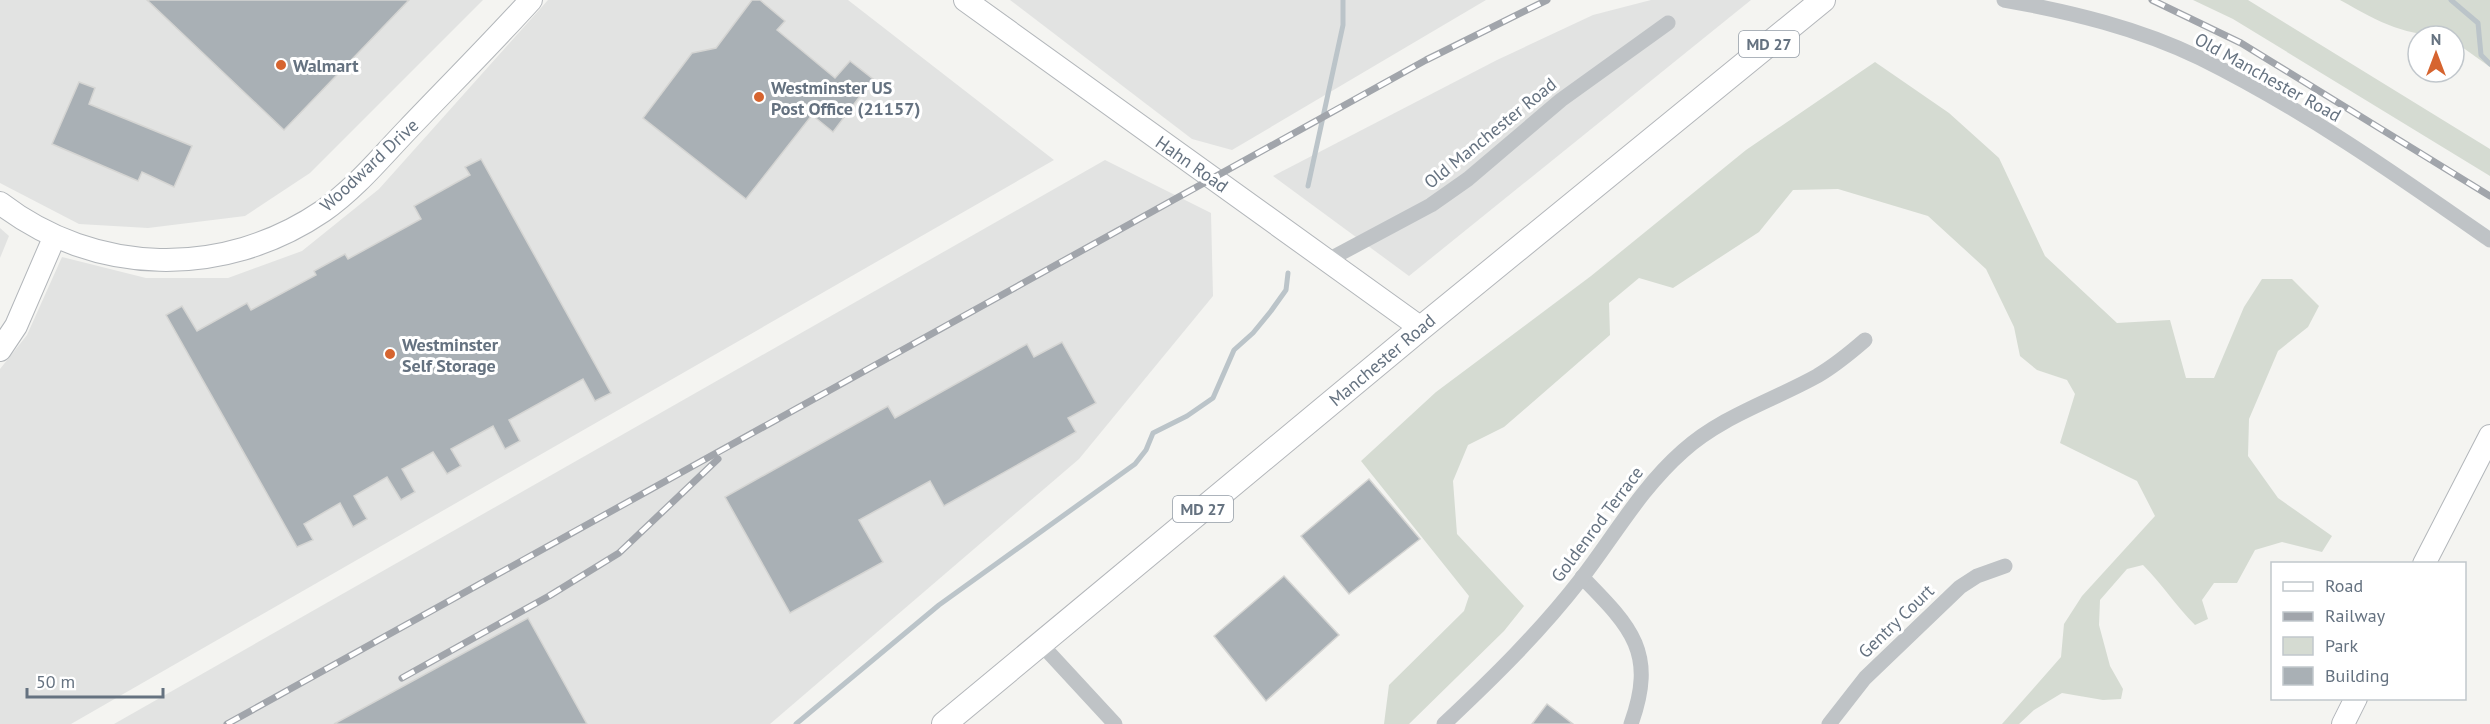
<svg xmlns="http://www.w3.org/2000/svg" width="2490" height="724" viewBox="0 0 2490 724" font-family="'PT Sans',sans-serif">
	<rect width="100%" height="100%" fill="#f4f4f1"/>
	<g fill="#e2e3e2">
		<path d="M0,0H483L310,173L245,216L148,228L79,224L0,183Z"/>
		<path d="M548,0H848L1054,160L71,724H0V369L27,335L62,257L146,278H228L302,251L379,189Z"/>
		<path d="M1010,0H1486L1232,150L1192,139Z"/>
		<path d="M1651,0H1751L1409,276L1273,176L1497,60L1593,15Z"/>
		<path d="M1105,160L1211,213L1213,296L1079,459L770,724H114Z"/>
		<path d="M0,228L9,236L0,258Z"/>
	</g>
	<g fill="#d5dbd2">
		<path d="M2193,0H2248L2490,149V176L2233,19Z"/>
		<path d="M2340,0H2490V67L2462,47L2454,44V36C2403,36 2383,24 2340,0Z"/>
		<path d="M1875,62L1949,113L1999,158L2045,256L2117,323L2170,320L2186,378H2214L2244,307L2262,279H2292L2319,306L2308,327L2278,351L2249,419L2248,456L2278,498L2332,536L2322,552L2282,542L2255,550L2237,583H2214L2202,600L2208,619L2195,625C2176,606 2162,584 2143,565L2127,569L2100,600L2099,625L2110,666L2123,689L2121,699L2103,700L2062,693L2034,710L2019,724H2002L2061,657L2064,624L2082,596L2155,516L2137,481L2060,443L2075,394L2067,380L2037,370L2020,356L2014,327L1986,269L1928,216L1838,189L1793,190L1759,232L1673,288L1639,278L1609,303L1610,335L1504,427L1468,445L1453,481L1457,534L1524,606L1504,631L1409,724H1384L1389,685L1464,611L1469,596L1361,461L1436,392L1591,276L1746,150Z"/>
	</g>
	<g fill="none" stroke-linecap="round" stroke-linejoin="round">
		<g stroke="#bbc4c9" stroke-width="5">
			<path d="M2451,0L2478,23L2481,55L2490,64"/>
			<path d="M1308,186L1343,25V0"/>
			<path d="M796,724L939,605L1135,464L1146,450L1153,433L1187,416L1213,398L1234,350L1253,333L1271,311L1286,290L1288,273"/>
		</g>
	</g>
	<g fill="#a9b0b5" stroke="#d5d5d3" stroke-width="1.5">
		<path d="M147,0H409L284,130Z"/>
		<path d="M752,0H760L785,21L777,30L835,78L850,61L873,79L833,132L812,115L746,199L643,118L692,53L716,48Z"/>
		<path d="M79,82L95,88L89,104L192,146L174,187L142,172L138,181L52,144Z"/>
		<path d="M481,159L611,393L595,401L583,379L509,420L520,441L505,449L493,426L451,449L461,466L447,474L433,452L402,469L415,492L401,500L387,477L354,496L367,519L353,527L340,503L304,524L313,540L297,547L166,315L182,306L197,331L247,303L251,310L316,275L314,271L345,254L348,259L421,219L414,206L470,175L465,167Z"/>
		<path d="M1062,342L1096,403L1068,418L1076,432L944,506L930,481L859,520L883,562L790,613L725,497L888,406L895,418L1027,344L1034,357Z"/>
		<path d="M1369,479L1420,539L1349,594L1301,536Z"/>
		<path d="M1284,576L1339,635L1266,701L1214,636Z"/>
		<path d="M528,618L587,724H334Z"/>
		<path d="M1547,704L1573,724H1532Z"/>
	</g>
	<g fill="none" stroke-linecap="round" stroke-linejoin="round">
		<g stroke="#b2b6ba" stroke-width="24">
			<g id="secondary">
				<path d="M965,0L1421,328"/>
				<path d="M0,203C95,276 223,279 323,211C355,189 382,156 408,129C449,86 491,44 531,0"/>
				<path d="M0,350L16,326L54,238"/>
				<path d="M2424,564L2490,436"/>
				<path d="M2343,724L2356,698"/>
			</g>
		</g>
		<g stroke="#b3b6ba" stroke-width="26">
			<path id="primary" d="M944,724L1421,328L1823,0"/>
		</g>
		<g stroke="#bfc3c6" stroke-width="15">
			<path d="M2004,0C2071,12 2138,28 2200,58C2303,109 2397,175 2490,240"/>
			<path d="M1328,260L1431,205L1468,179L1561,100L1668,23"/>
			<path d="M1582,577C1631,627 1657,652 1631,724"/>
			<path d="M1041,644L1115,724"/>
			<path d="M1444,724C1493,678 1540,632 1581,579C1615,535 1641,488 1683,451C1722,416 1772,401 1817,376C1834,366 1850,353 1865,340"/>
			<path d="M1829,724L1865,678L1960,587L1977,576L2005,566"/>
		</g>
		<use href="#secondary" stroke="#fff" stroke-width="22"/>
		<use href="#primary" stroke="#fff" stroke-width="24"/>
		<g stroke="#a1a5ab" stroke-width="7">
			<g id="rail">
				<path d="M2152,0L2241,43L2490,196"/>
				<path d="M402,678L549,596L619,553L718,459"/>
				<path d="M227,724L1426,60L1547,0"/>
			</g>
		</g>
		<use href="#rail" stroke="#fff" stroke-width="4.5" stroke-dasharray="14" stroke-linecap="butt"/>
	</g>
	<g fill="#d6642f" stroke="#fff" stroke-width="2">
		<circle cx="281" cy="65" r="6"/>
		<circle cx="759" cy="97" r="6"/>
		<circle cx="390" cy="354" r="6"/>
	</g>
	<g text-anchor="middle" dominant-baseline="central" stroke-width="6" stroke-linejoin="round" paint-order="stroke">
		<g fill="#fff" stroke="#939ca6" stroke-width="1.5">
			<rect x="1739" y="31" width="60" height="26" rx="4.5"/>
			<rect x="1173" y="496" width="60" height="26" rx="4.5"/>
		</g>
		<g font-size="16" font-weight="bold" fill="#657280">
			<text x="1769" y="44">MD 27</text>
			<text x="1203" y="509">MD 27</text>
		</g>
		<g font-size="18" font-weight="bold" fill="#657280" stroke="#fff" text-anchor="start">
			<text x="293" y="65">Walmart</text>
			<text x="771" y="87">Westminster US<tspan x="771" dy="21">Post Office (21157)</tspan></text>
			<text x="402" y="344">Westminster<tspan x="402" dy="21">Self Storage</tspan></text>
		</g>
		<g font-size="18" fill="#657280" stroke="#fff">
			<text transform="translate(2268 77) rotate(29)">Old Manchester Road</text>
			<text transform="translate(1490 133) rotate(-39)">Old Manchester Road</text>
			<text transform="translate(1192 164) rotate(35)">Hahn Road</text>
			<text transform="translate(369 165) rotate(-43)">Woodward Drive</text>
			<text transform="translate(1382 360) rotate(-40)">Manchester Road</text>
			<text transform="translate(1597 524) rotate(-53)">Goldenrod Terrace</text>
			<text transform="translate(1896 621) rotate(-44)">Gentry Court</text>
		</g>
	</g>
	<rect x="2271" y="562" width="195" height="138" fill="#ffffff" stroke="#c1c7cc" stroke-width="1.5"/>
	<rect x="2283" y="582" width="30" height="9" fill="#ffffff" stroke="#c1c7cc" stroke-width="1.5"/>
	<text x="2325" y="592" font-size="18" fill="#657280">Road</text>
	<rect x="2283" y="612" width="30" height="9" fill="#a1a5ab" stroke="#c1c7cc" stroke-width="1.5"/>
	<text x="2325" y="622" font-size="18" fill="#657280">Railway</text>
	<rect x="2283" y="637" width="30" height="18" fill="#d5dbd2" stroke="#c1c7cc" stroke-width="1.5"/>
	<text x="2325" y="652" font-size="18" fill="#657280">Park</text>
	<rect x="2283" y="667" width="30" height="18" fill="#a9b0b5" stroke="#c1c7cc" stroke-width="1.5"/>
	<text x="2325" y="682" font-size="18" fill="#657280">Building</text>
	<g transform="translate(2436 54)"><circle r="28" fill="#ffffff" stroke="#c1c7cc" stroke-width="1.5"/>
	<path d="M0-4.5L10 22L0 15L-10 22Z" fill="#d6642f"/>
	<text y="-9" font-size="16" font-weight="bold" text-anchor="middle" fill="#657280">N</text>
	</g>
	<path d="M27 688v9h136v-9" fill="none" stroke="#657280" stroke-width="3"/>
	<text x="36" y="688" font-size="18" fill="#657280" stroke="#ffffff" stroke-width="4.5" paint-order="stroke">50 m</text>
</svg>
